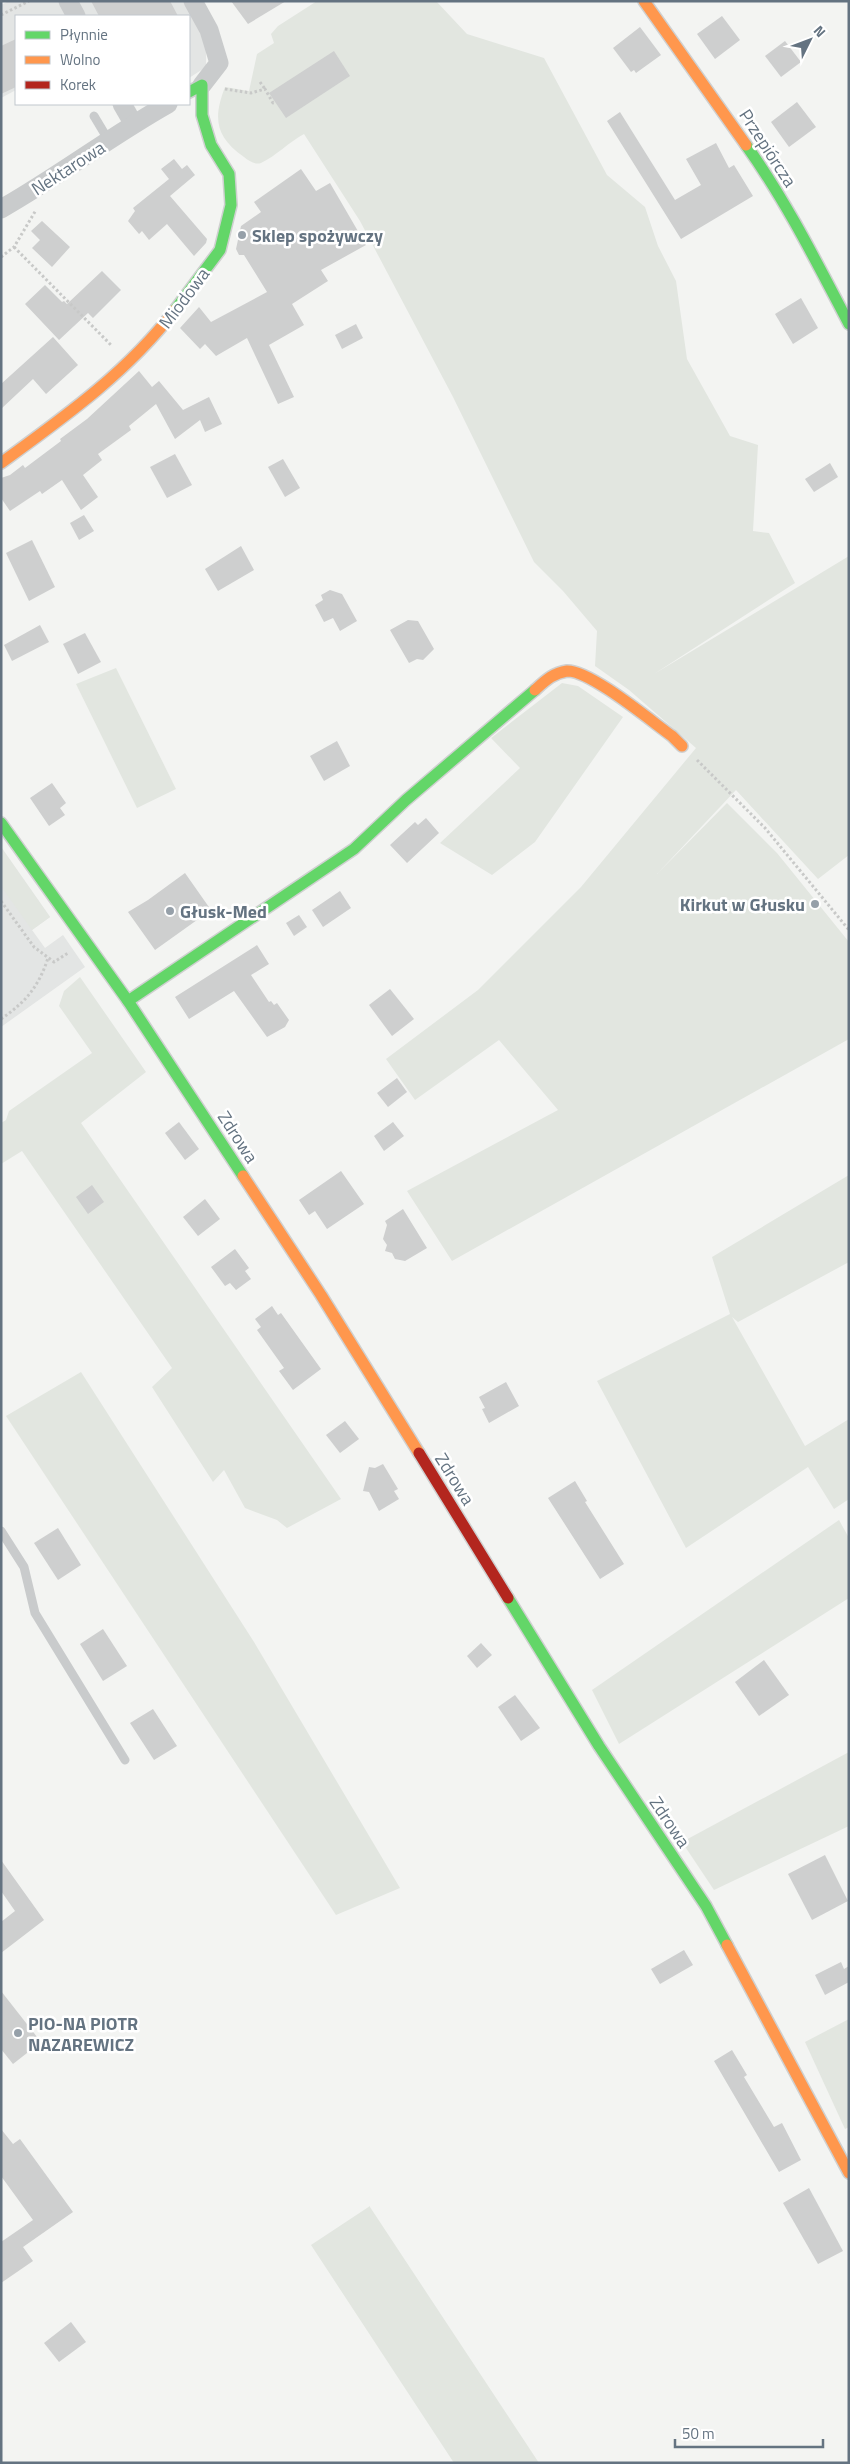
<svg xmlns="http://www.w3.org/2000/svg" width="850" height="2464" viewBox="0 0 850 2464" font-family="'Titillium Web',sans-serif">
	<rect width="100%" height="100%" fill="#f3f4f2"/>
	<g fill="#e3e5e4">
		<path d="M9,1H60L67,16H16V90L1,98V5Z"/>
		<path d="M75,1H185L206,42V67L189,78V16H82Z"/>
		<path d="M1,847L50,917L32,930L45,948L63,935L85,967L1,1027Z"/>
	</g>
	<g fill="#e2e6e0">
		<path d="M317,1H436L467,34L544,58L607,175L645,207L658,246L676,281L687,359L730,436L758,445L753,531L769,533L795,583L654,674L849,556V855L818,879L736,790L657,874L727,803L777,853L849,942V1039L452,1261L407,1191L558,1110L499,1040L415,1100L386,1059L478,990L581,887L696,748L629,690L595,666L597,631L563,591L534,562L453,397L360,221L304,134C289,142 276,156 261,163C255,165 249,161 244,157C215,137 213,118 225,87L249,91L257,54L274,43L271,34L278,26Z"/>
		<path d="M116,668L176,789L137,808L76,684Z"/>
		<path d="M562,683L578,686L623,717L535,842L492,875L440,843L520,768L491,738Z"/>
		<path d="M1,847L50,917L32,930L1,886Z"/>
		<path d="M80,977L146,1072L81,1123L341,1499L287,1528L277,1520L245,1508L224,1470L213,1482L152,1387L172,1368L22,1151L1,1164V1123L6,1120L9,1111L92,1053L59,1006L64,991Z"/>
		<path d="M849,1175V1262L738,1322L732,1317L805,1446L849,1419V1499L834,1509L808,1467L686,1548L597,1381L730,1314L712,1257Z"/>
		<path d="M81,1372L254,1642L400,1888L336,1915L6,1416Z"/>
		<path d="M839,1520L849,1538V1598L619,1744L592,1690Z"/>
		<path d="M849,1752V1826L714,1890L682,1842Z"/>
		<path d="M849,2019V2127L845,2129L805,2042Z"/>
		<path d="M370,2206V2207L539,2463H454L311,2245Z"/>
	</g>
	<g fill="#cecfcf">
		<path d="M91,1H170L178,16H99Z"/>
		<path d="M231,1H286L248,24Z"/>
		<path d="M722,16L740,40L715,59L697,34Z"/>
		<path d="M640,27L661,55L636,73L634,70L631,72L613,48Z"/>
		<path d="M16,39V87L1,94V46Z"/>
		<path d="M785,41L801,62L781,77L765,56Z"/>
		<path d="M334,51L350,76L286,118L269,93Z"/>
		<path d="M797,102L816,127L789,147L771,122Z"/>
		<path d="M620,112L675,200L701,185L686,159L716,143L729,168L734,165L753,196L681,239L607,121Z"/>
		<path d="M174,159L182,169L187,165L195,175L170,196L207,239L206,243L194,256L167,224L149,240L142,231L139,234L128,221L135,211L133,208L169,179L161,169Z"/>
		<path d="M301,169L316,191L330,183L366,245L321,270L328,281L292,304L304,325L269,345L294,397L278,404L247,338L216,356L205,344L200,349L180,328L199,307L211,322L267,292L244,255H239L236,249L241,226L261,212L254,202Z"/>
		<path d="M42,221L70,247L52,267L32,248L40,240L31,231Z"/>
		<path d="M102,271L121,290L93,318L88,313L59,340L25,304L45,285L62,302L64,301L67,304Z"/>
		<path d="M801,298L818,328L793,344L775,314Z"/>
		<path d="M356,324L363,338L342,349L335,335Z"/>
		<path d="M53,337L78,365L46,394L33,379L1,409V384Z"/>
		<path d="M139,371L152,387L159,381L183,410L209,397L222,424L205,432L200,420L175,439L156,404L129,426L131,430L98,454L102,460L83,475L98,497L81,510L62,480L42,494L40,491L10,511L1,498V478L10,475L23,465L25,468L61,441L60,439L87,419Z"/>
		<path d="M175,454L192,485L167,498L150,467Z"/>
		<path d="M283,459L300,488L285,497L268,467Z"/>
		<path d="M830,463L838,477L814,492L805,479Z"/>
		<path d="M84,515L94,531L79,540L70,523Z"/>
		<path d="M32,540L55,587L29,601L6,553Z"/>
		<path d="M241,546L254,570L218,591L205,569Z"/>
		<path d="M330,590L342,594L357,621L340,631L333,618L324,622L315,605L323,600L321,595Z"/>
		<path d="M408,620L418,621L434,649L423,660L417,659L409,663L390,630Z"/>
		<path d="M40,625L49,642L12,661L4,645Z"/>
		<path d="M85,633L101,662L78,674L63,644Z"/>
		<path d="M337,741L350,766L324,781L310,756Z"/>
		<path d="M52,783L66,803L60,808L65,815L49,826L30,798Z"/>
		<path d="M426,818L439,833L407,863L390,845L415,822L418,825Z"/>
		<path d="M185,873L211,910L155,950L128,912L148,900Z"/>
		<path d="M340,891L351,908L323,927L312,910Z"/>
		<path d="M299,915L307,927L294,936L286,923Z"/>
		<path d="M257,945L269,964L251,975L269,1002L271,1001L274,1005L277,1003L289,1020L285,1027L267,1037L234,991L189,1019L175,997Z"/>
		<path d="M390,989L414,1019L392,1036L369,1005Z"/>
		<path d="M397,1078L407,1092L388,1107L377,1093Z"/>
		<path d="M179,1122L199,1149L185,1160L165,1133Z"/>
		<path d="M393,1122L404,1136L384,1151L374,1136Z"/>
		<path d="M341,1171L364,1204L327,1229L315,1211L309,1215L299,1200Z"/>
		<path d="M92,1185L104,1202L88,1214L76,1197Z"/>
		<path d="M205,1199L220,1219L198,1236L183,1217Z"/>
		<path d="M403,1209L427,1248L405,1261L395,1259L392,1253L385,1251L387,1245L383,1239L387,1225L385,1221Z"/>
		<path d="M235,1249L249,1268L245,1271L251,1279L236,1290L230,1283L225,1286L211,1267Z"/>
		<path d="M272,1306L278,1315L281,1313L321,1369L293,1390L279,1371L284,1368L257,1330L261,1327L255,1319Z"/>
		<path d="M506,1382L519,1406L489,1423L482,1409L485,1408L479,1397Z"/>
		<path d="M345,1421L359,1439L340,1453L326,1435Z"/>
		<path d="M383,1464L398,1489L394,1491L399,1499L379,1511L369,1492L363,1491L369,1467L375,1468Z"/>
		<path d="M575,1481L587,1501L585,1502L624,1564L600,1579L548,1498Z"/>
		<path d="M58,1528L81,1565L58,1580L34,1543Z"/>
		<path d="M103,1629L127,1666L103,1681L80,1644Z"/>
		<path d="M481,1643L492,1655L477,1668L467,1656Z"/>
		<path d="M764,1660L789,1695L759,1716L735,1682Z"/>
		<path d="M515,1695L540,1728L521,1741L498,1707Z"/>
		<path d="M153,1709L177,1746L154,1760L130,1723Z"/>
		<path d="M825,1855L848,1901L812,1920L788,1874Z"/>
		<path d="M1,1860L44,1920L1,1953V1922L15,1911L1,1891Z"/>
		<path d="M684,1950L693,1965L660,1984L651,1969Z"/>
		<path d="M841,1962L844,1969L849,1966V1982L825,1995L815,1975Z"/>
		<path d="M1,1991L41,2042L13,2064L1,2049Z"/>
		<path d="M732,2050L747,2075L744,2077L774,2127L782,2123L801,2160L779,2172L714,2061Z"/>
		<path d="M1,2129L13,2144L20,2139L73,2212L23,2247L33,2261L1,2283V2242L33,2220L1,2176Z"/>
		<path d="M809,2188L843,2251L818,2264L783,2203Z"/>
		<path d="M71,2322L86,2342L59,2362L44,2343Z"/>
	</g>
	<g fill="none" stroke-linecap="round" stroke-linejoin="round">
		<g stroke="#cfd0d0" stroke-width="14">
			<g id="fast">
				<path d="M746,145C786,201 817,263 849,324"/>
				<path d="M175,310L220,250L231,205L229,174L211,145L202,115V85L189,92"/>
				<path d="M1,823L128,1001L243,1176"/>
				<path d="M128,1001L354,849L406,800L535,690"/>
				<path d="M508,1598L599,1746L706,1906L727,1945"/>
			</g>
		</g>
		<g stroke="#cfd0d0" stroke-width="14">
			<g id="slow">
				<path d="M644,1L746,145"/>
				<path d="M1,463C63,418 128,372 175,310"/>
				<path d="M535,690C545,681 553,673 567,671C590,670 651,721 672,736L682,746"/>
				<path d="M243,1176L321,1295L419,1453"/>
				<path d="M727,1945L849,2173"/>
			</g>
		</g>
		<g stroke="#cfd0d0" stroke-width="14">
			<path id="jam" d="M419,1453L508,1598"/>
		</g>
		<g stroke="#c8c9c8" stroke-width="3" stroke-dasharray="2.5 2.5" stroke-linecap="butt">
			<path d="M1,15L29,1"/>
			<path d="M260,82L265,89"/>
			<path d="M225,89L251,93L265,89L273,103L275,102"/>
			<path d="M14,247L112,346"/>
			<path d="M1,257L14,247L36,210"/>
			<path d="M697,760L765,828L849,930"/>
			<path d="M1,901L34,947L54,962L68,953"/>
			<path d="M1,1019C26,1002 39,986 48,958"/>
		</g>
		<g stroke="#c9cbcc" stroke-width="9">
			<path d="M94,116L109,141"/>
			<path d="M1,1531L24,1567L35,1613L125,1760"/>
		</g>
		<g stroke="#c9cbcc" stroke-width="19">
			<path d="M68,1L76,16"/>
			<path d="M193,1L209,30L219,63L202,85"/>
			<path d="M122,104L133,123"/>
			<path d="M1,209C59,176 111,136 168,104"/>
		</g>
		<use href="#fast" stroke="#63d668" stroke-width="11"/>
		<use href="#slow" stroke="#ff974d" stroke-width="11"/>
		<use href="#jam" stroke="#b3261e" stroke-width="11"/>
	</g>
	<g fill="#96a0a9" stroke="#fff" stroke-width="2">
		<circle cx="242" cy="235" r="5"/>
		<circle cx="815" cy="904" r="5"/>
		<circle cx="170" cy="911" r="5"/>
		<circle cx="18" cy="2033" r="5"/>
	</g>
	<g text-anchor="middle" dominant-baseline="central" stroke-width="5" stroke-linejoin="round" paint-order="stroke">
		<g font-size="18" fill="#647381" stroke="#fff">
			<text transform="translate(768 148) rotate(57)">Przepiórcza</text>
			<text transform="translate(68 168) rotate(-33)">Nektarowa</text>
			<text transform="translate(184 298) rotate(-53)">Miodowa</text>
			<text transform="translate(238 1137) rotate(57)">Zdrowa</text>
			<text transform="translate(455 1479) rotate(58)">Zdrowa</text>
			<text transform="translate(670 1822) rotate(56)">Zdrowa</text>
		</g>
		<g font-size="18" font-weight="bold" fill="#647381" stroke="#fff" text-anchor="start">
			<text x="252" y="235">Sklep spożywczy</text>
			<text x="805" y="904" text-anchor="end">Kirkut w Głusku</text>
			<text x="180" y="911">Głusk-Med</text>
			<text x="28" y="2023">PIO-NA PIOTR<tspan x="28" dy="21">NAZAREWICZ</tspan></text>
		</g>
	</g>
	<rect width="850" height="2464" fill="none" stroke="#647381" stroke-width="5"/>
	<rect x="15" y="15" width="175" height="90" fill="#ffffff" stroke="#c1c7cd"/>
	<rect x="25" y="31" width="25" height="8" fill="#63d668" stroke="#c1c7cd"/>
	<text x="60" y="40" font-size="15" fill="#647381">Płynnie</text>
	<rect x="25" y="56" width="25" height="8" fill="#ff974d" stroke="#c1c7cd"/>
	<text x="60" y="65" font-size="15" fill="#647381">Wolno</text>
	<rect x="25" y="81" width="25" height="8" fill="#b3261e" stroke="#c1c7cd"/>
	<text x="60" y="90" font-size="15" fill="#647381">Korek</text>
	<g transform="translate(810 40) rotate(48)" stroke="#ffffff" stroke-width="4" paint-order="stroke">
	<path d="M0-4L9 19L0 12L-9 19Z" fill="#647381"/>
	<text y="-8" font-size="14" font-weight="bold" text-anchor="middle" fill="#647381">N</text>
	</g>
	<path d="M675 2439v8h148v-8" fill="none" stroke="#647381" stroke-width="2.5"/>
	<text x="682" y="2439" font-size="15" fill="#647381" stroke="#ffffff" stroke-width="4" paint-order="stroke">50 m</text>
</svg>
